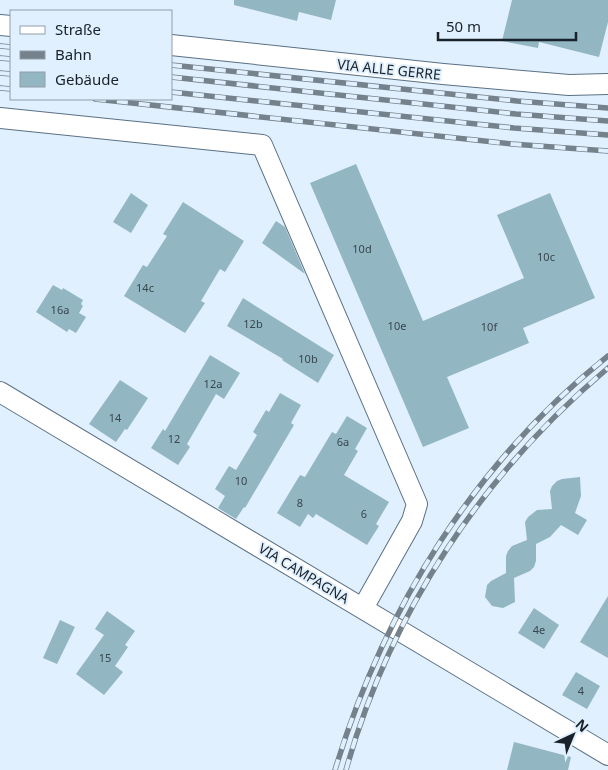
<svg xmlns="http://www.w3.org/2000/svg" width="608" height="770" viewBox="0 0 608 770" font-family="'Noto Sans',sans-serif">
	<rect width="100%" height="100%" fill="#e1f0fe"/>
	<g fill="#93b6c3">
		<path d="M234,0H336L331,20L299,12L297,21L234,5Z"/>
		<path d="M512,0H608V22L599,57L539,42L538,48L502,41Z"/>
		<path d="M356,164L423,321L524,278L497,215L550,193L595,298L523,328L529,343L447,377L469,428L423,447L310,183Z"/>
		<path d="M131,193L148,205L131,233L113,222Z"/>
		<path d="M183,202L244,241L225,272L220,269L201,301L205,303L185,333L124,296L143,265L147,267L158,250L167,236L163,234Z"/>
		<path d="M276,221L285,227L305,274L262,243Z"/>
		<path d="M53,285L62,290L63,288L83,300L81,304L83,306L79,313L86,317L76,333L69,329L67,332L36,312Z"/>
		<path d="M243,298L334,355L318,383L282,360L283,359L227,326Z"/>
		<path d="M210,355L240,373L224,399L216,394L187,444L190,447L178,465L151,448L163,429L165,431Z"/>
		<path d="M120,380L148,398L127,430L125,429L116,442L89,424Z"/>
		<path d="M280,393L301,405L291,423L294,425L245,508L244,507L236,519L218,508L225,496L215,489L229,466L236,470L257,435L253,432L266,410L269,412Z"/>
		<path d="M347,416L367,428L355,449L358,451L344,475L389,502L376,524L379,526L367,545L316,514L313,518L308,514L300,527L277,513L300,475L305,477L332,432L336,434Z"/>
		<path d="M580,477L581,496L575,513L587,520L578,535L561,525L550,537L536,544V561L534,567L530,571L514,578L515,602L503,608L492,606L485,597L487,585L491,581L506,573V556L508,551L512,546L527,540L525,522L528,517L537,510L552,509L550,491L552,486L557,481L562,479Z"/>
		<path d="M608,596V658L580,642Z"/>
		<path d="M534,608L559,625L544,649L518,633Z"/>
		<path d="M107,611L135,631L125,645L128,647L115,666L123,672L104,695L76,674L104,635L95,629Z"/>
		<path d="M60,620L75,627L57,664L43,658Z"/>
		<path d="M576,672L600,686L587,709L562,695Z"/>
		<path d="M514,742L571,757L568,770H507Z"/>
	</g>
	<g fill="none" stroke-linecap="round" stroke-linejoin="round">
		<g stroke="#5a7084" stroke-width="22">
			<g id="minor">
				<path d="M0,25L11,26"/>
				<path d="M171,45L443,74L569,85L608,84"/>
				<path d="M0,118L262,145L417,504L412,521L363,608"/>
				<path d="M0,392L608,755"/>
			</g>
		</g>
		<use href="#minor" stroke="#fff" stroke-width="20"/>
		<g stroke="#75818b" stroke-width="5.5">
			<g id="rail">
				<path d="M0,46L11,47"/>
				<path d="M0,58L11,59"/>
				<path d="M171,65L517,101L608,108"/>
				<path d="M0,73L11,74"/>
				<path d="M171,77L516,114L608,121"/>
				<path d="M0,88L11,89"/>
				<path d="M171,92L514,128L608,135"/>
				<path d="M95,99L512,144L608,151"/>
				<path d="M335,770C384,608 475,462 608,356"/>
				<path d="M346,770C390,613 483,473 608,368"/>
			</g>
		</g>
		<use href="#rail" stroke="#e1f0fe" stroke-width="4" stroke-dasharray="11" stroke-linecap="butt"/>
	</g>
	<g text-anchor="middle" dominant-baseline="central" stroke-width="4" stroke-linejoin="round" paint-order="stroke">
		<g font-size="11" fill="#384750">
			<text x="362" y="248">10d</text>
			<text x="546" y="256">10c</text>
			<text x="145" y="287">14c</text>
			<text x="60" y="309">16a</text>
			<text x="253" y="323">12b</text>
			<text x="397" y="325">10e</text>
			<text x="489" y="326">10f</text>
			<text x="308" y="358">10b</text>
			<text x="213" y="383">12a</text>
			<text x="115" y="417">14</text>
			<text x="174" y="438">12</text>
			<text x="343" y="441">6a</text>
			<text x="241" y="480">10</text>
			<text x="300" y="502">8</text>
			<text x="364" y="513">6</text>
			<text x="539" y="629">4e</text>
			<text x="105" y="657">15</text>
			<text x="581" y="690">4</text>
		</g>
		<g font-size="14" fill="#19222a" stroke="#e1f0fe">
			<text transform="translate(389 69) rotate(6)">VIA ALLE GERRE</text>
			<text transform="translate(304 573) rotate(31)">VIA CAMPAGNA</text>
		</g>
	</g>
	<rect x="10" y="10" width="162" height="90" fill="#e1f0fe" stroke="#919ea9"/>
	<rect x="20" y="26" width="25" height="8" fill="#ffffff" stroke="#919ea9"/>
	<text x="55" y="35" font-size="15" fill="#19222a">Straße</text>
	<rect x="20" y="51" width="25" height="8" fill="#75818b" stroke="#919ea9"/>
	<text x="55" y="60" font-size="15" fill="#19222a">Bahn</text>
	<rect x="20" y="72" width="25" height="15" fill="#93b6c3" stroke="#919ea9"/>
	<text x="55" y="85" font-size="15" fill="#19222a">Gebäude</text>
	<g transform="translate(573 735) rotate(44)" stroke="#e1f0fe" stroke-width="4" paint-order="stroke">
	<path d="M0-4L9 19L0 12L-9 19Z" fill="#19222a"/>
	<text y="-8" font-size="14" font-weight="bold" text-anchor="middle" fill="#19222a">N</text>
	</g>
	<path d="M438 32v8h138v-8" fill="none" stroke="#19222a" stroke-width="2.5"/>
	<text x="446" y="32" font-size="15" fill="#19222a" stroke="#e1f0fe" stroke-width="4" paint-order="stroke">50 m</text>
</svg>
